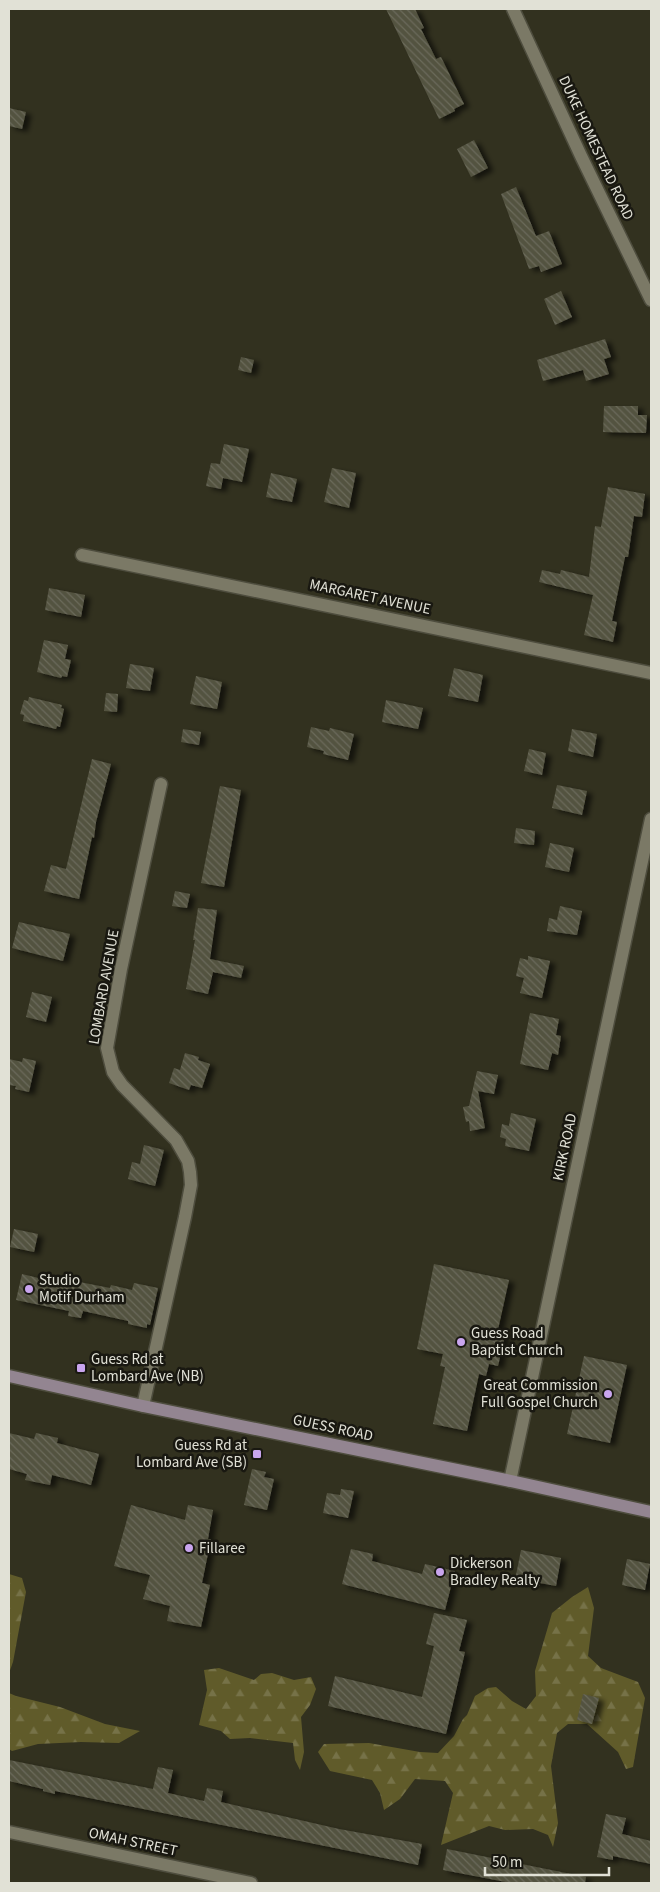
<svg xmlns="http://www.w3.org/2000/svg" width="660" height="1892" viewBox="0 0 660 1892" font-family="'Source Sans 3',sans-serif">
	<defs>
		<pattern id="forest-firs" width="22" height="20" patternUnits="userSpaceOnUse" patternTransform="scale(1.25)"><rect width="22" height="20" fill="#605b2a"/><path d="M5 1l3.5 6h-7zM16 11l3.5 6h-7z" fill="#767248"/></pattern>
		<pattern id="building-back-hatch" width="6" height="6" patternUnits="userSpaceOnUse" patternTransform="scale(1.25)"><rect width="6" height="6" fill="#535240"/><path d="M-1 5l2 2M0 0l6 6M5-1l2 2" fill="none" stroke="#6b6b5b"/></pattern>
		<filter id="shadow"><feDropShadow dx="5.5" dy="3" stdDeviation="2.5" flood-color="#0009"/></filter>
	</defs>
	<rect width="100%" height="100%" fill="#32311f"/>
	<g fill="url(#forest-firs)">
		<path d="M9,1574L22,1578L26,1592L13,1662L9,1673Z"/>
		<path d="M588,1587L594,1608L588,1656L601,1668L638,1682L645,1698L633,1767L626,1769L618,1752L587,1724H568L557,1733L551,1766L558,1823L553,1847L548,1835L533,1829L505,1830L489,1826L441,1845L453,1793L445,1781L415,1779L400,1799L384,1810L380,1793L372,1780L330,1771L318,1752L324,1744L369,1743L420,1752L438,1753L454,1736L463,1719L467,1715L475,1696L488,1688L496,1687L512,1701L526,1709L536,1696L535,1671L552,1613L572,1597Z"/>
		<path d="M219,1668L254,1680L261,1674L272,1673L294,1680L311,1677L316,1689L310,1705L301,1717L304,1752L300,1770L295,1760L293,1743L250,1738L230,1739L221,1731L199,1725L207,1690L204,1670Z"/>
		<path d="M9,1693L16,1696L60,1707L105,1724L140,1731L119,1743L81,1742L38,1744L12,1751L9,1749Z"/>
	</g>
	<g fill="url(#building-back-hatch)" filter="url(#shadow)">
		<path d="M386,9H415L424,28L421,29L436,59L441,57L464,104L454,109L455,111L439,119Z"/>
		<path d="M9,108L26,112L22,129L9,126Z"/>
		<path d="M474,140L488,168L471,177L457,149Z"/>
		<path d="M516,187L536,236L549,231L562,264L541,272L539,266L529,269L501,194Z"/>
		<path d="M561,291L572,317L555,325L544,299Z"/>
		<path d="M605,339L611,357L604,359L609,374L586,381L583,370L543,381L537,360Z"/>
		<path d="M241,357L254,360L251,373L238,370Z"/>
		<path d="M604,406H638V415H647L646,433L603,432Z"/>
		<path d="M224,444L249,449L242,482L223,478L221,489L206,486L211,463L220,464Z"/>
		<path d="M332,468L356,473L349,508L324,502Z"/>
		<path d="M271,473L297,479L292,502L266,497Z"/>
		<path d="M608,487L645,494L642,517L634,516L628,557H625L612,621L617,622L613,642L584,635L593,595L539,582L542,570L560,574L561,570L589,577L595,526L601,527Z"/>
		<path d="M49,588L85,595L81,617L45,610Z"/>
		<path d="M44,640L68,645L65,659L71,660L67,677L62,676L61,678L37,672Z"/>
		<path d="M130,664L154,668L150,691L126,688Z"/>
		<path d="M454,668L483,675L478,702L448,696Z"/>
		<path d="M196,676L222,682L217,709L190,704Z"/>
		<path d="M106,693L118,694L117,712L104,711Z"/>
		<path d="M29,697L62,705L61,708L64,709L60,727L57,726L56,729L23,721L24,715L20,714L24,700L28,701Z"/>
		<path d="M386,700L423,708L418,729L382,722Z"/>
		<path d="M311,727L329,731L330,728L354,734L348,760L323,754L324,751L307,747Z"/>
		<path d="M183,729L201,732L199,745L181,742Z"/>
		<path d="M572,729L597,734L593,757L568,751Z"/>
		<path d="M529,749L546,753L542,775L524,771Z"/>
		<path d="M92,759L111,764L96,822L94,838L92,837L79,899L44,891L51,865L66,869Z"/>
		<path d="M557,785L587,791L582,815L552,808Z"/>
		<path d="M220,786L241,790L224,887L201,883Z"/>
		<path d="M516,828L535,831L534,845L514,843Z"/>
		<path d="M550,843L574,848L569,872L545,867Z"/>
		<path d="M175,891L190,894L187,908L172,906Z"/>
		<path d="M560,906L582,911L577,935L547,931L549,918L557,920Z"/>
		<path d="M198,908L217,910L210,959L244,966L241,978L213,972L208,994L186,989L195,940H193Z"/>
		<path d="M19,922L70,934L63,961L12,948Z"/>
		<path d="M528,956L550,961L542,998L520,993L524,978L516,976L520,958L528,960Z"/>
		<path d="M32,992L52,997L46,1022L26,1017Z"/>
		<path d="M530,1013L559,1019L556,1035L561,1036L558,1055L552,1053L548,1070L520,1064Z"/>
		<path d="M185,1053L199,1057L198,1060L210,1064L202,1088L191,1085L189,1090L169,1083L174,1068L180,1070Z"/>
		<path d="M23,1058L36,1061L29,1092L15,1089L16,1086L9,1085V1059L22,1062Z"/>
		<path d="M477,1071L498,1075L494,1094L478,1091L485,1128L470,1131L469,1121L466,1122L463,1107L469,1106Z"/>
		<path d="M511,1113L536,1119L529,1151L505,1146L506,1139L500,1137L502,1124L509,1126Z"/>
		<path d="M144,1145L164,1150L155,1186L128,1179L132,1162L140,1164Z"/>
		<path d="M14,1229L38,1234L34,1252L10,1247Z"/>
		<path d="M434,1264L509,1280L497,1334L505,1336L498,1366L489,1364L486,1376L479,1374L467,1431L433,1424L445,1367L440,1366L443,1354L417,1349Z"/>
		<path d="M22,1274L59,1283V1278L110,1288L111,1285L132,1290L134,1283L158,1288L150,1325L147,1324V1328L128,1324V1321L83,1311L81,1318L68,1316L69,1311L16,1300Z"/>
		<path d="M584,1356L627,1365L610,1443L567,1434Z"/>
		<path d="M9,1433L34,1439L36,1433L58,1438L57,1443L99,1454L91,1485L52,1475L50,1485L25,1480L27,1474L9,1469Z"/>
		<path d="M252,1469L266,1472L264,1477L274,1479L267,1510L244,1505Z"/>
		<path d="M341,1489L354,1491L348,1518L323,1513L327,1493L340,1495Z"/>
		<path d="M131,1505L185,1520L188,1505L213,1510L208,1539H211L202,1583L210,1585L201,1627L167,1621L170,1606L143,1599L150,1575L114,1566Z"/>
		<path d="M351,1549L373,1554L372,1561L422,1574L425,1564L455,1571L445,1610L342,1584Z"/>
		<path d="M521,1550L561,1558L556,1586L540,1583V1586L515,1580Z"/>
		<path d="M627,1559L650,1564L645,1590L622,1585Z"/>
		<path d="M434,1613L467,1620L459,1651L465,1652L446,1734L328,1706L335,1676L422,1697L434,1646L426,1644Z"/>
		<path d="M583,1694L599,1698L592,1724L577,1720Z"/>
		<path d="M9,1760L153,1789L158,1767L173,1770L168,1793L204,1801L207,1788L223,1791L221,1802L339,1829L422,1844L418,1865L55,1791V1794L43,1791V1789L9,1781Z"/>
		<path d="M606,1814L626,1818L622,1834L651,1841V1864L613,1856V1860L597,1857Z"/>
		<path d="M447,1849L586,1877L585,1883H511L443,1870Z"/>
	</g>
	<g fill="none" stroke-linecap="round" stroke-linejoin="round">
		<g stroke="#4e4d3e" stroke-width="15">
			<g id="street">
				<path d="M513,9L581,156L651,300"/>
				<path d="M82,555L651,673"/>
				<path d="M143,1406L185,1217L191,1185L190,1172L188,1161L176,1140L122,1085L113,1072L107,1048L121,969L161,784"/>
				<path d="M510,1481L651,819"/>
				<path d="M9,1832L251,1883"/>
			</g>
		</g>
		<g stroke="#4e4d3e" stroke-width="15">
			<path id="secondary" d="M9,1376L143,1406L506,1480L651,1512"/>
		</g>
		<use href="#street" stroke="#7b7966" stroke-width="12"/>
		<use href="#secondary" stroke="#938591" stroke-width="12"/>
	</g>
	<g fill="#c9a5ee" stroke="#191811" stroke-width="2">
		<circle cx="29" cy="1289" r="5"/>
		<circle cx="461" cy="1342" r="5"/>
		<rect x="76" y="1363" width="10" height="10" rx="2.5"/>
		<circle cx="608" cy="1394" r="5"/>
		<rect x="252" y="1449" width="10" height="10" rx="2.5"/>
		<circle cx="189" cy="1548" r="5"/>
		<circle cx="440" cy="1572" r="5"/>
	</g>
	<g text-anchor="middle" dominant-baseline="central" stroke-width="5" stroke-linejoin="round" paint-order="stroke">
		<g font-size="15" fill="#e1e1d6" stroke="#191811">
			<text transform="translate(596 148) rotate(65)">DUKE HOMESTEAD ROAD</text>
			<text transform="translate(370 597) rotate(12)">MARGARET AVENUE</text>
			<text transform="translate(104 987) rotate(-80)">LOMBARD AVENUE</text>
			<text transform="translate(565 1147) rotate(-78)">KIRK ROAD</text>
			<text transform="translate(333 1428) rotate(12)">GUESS ROAD</text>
			<text transform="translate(133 1842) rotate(12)">OMAH STREET</text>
		</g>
		<g font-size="15" fill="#e1e1d6" stroke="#191811" text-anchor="start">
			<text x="39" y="1280">Studio<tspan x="39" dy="17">Motif Durham</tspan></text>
			<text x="471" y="1333">Guess Road<tspan x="471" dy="17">Baptist Church</tspan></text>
			<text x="91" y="1359">Guess Rd at<tspan x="91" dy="17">Lombard Ave (NB)</tspan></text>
			<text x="598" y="1385" text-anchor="end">Great Commission<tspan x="598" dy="17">Full Gospel Church</tspan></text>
			<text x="247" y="1445" text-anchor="end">Guess Rd at<tspan x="247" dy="17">Lombard Ave (SB)</tspan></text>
			<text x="199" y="1548">Fillaree</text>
			<text x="450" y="1563">Dickerson<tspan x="450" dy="17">Bradley Realty</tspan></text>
		</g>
	</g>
	<rect width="660" height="1892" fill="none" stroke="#e1e1d6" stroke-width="20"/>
	<path d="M485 1867v8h124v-8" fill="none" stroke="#e1e1d6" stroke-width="2.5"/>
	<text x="492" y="1867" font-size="15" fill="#e1e1d6" stroke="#191811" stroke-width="4" paint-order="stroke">50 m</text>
</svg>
